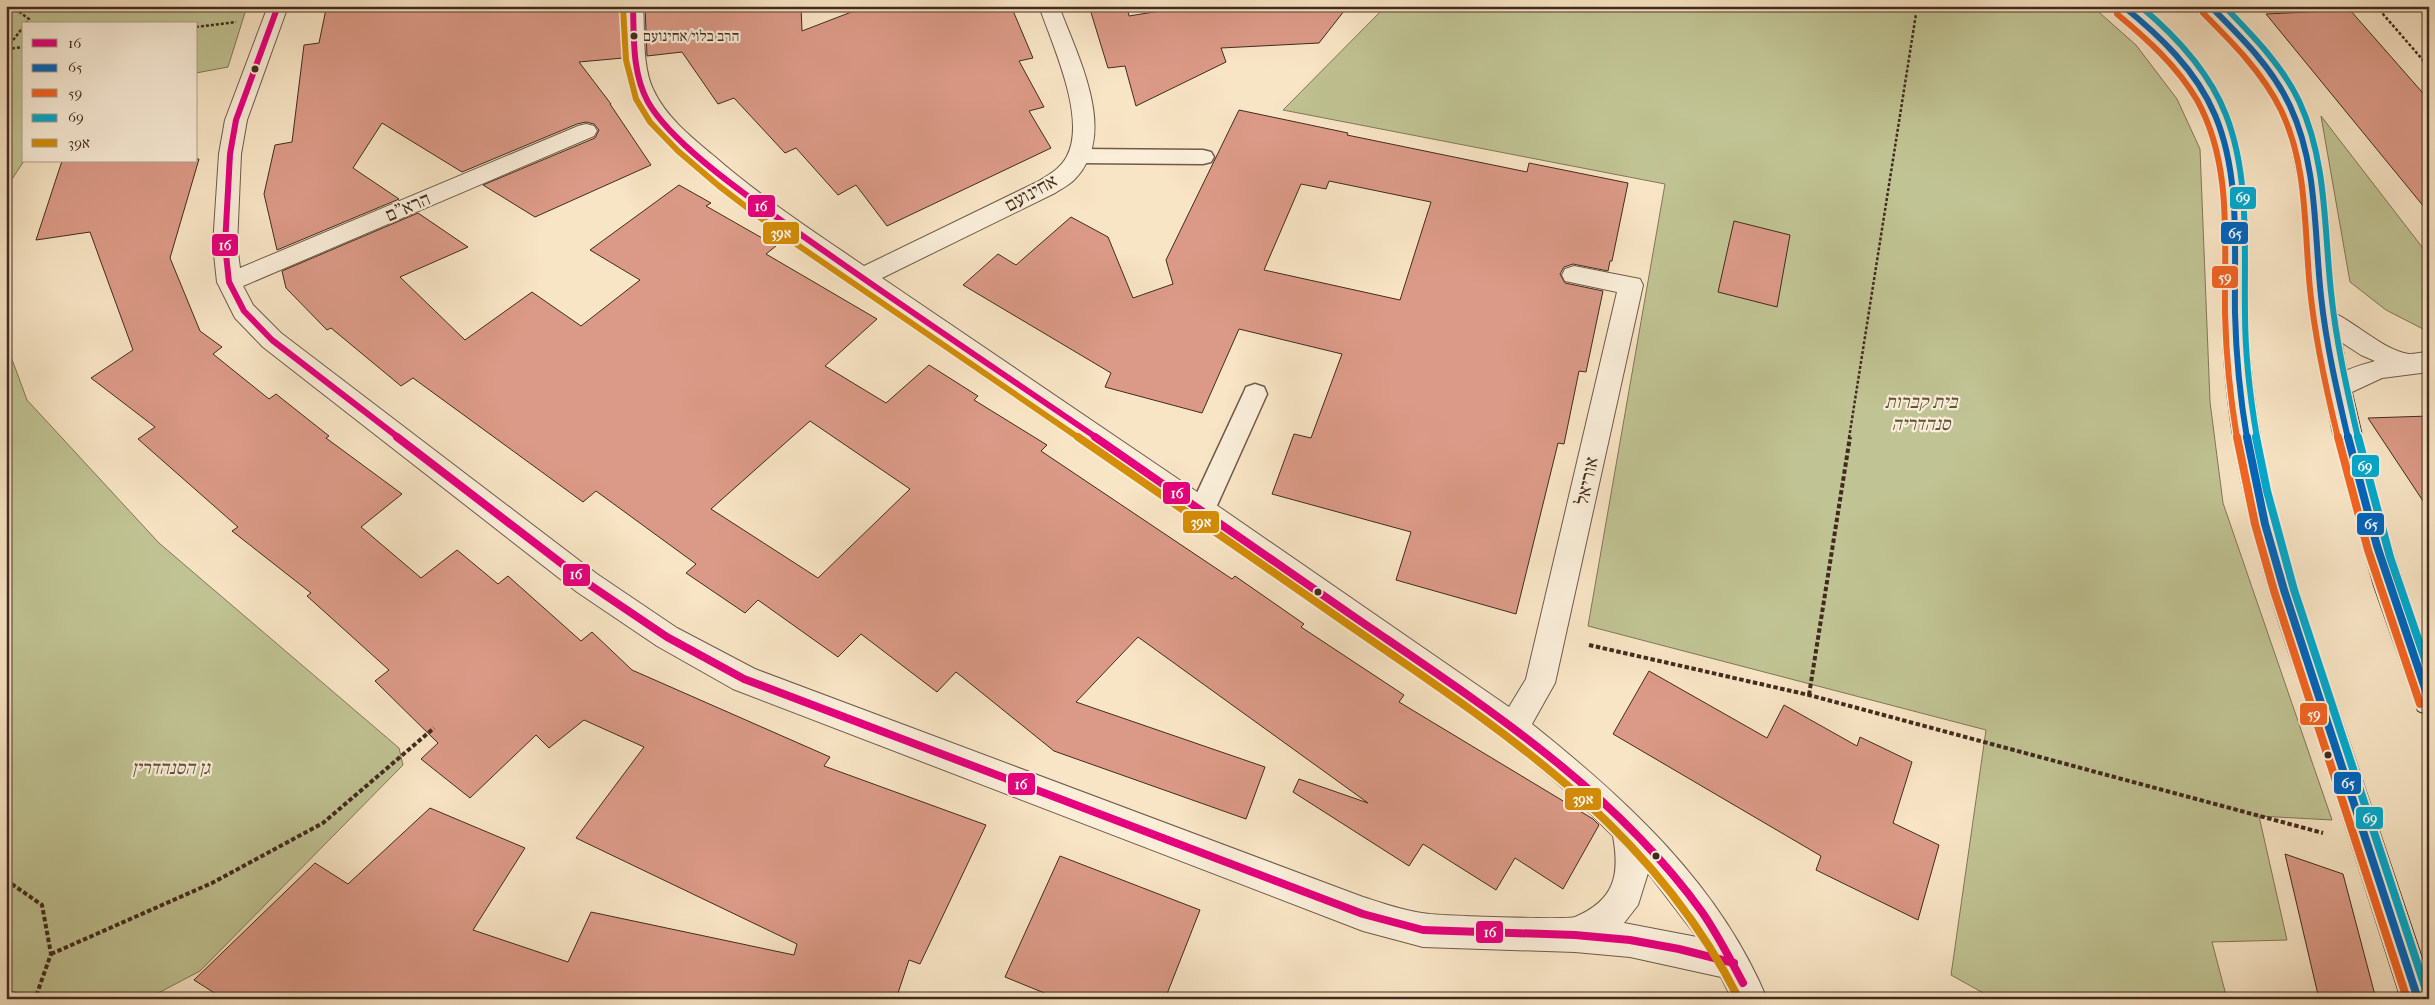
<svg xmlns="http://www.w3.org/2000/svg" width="2435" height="1005" viewBox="0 0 2435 1005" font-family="'IM FELL French Canon','Frank Ruhl Libre',serif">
	<rect width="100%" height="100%" fill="#f8e5c5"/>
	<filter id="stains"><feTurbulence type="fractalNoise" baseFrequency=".004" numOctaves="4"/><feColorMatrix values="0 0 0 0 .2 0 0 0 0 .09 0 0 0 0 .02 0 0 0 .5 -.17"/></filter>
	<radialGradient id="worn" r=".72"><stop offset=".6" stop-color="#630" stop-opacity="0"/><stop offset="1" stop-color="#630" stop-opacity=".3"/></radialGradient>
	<g fill="#c0c393" stroke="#817758">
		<path d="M6,6H247L228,67L196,73V24H24V161L6,188Z"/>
		<path d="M1386,6H2092L2136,45L2177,99L2200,149L2210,402L2223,503L2332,820L2259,816L2287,940L2212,942L2227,999H1994L1951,975L1986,730L1588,626L1665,184L1283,110Z"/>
		<path d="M2321,116L2429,256V329H2423L2386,310L2350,282Z"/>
		<path d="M6,343L27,400L159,543L399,748L403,765L200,971L147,999H30L6,988Z"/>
	</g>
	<g fill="#db9a87" stroke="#422b1e" fill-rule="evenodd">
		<path d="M343,6H621L623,58L579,62L611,104H610L651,165L535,217L483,185L595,138L599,130L594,124L586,122L577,124L462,172L382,123L353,168L399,199L277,250L264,194L275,145L292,142L304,45L319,43L326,9Z"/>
		<path d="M645,6H801L802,31L867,6H1011L1033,58L1019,61L1044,107L1029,111L1051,148L887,226L856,185L838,195L796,148L785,153L734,98L718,104L682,52L647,56Z"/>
		<path d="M1089,6H1127L1129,16L1191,6H1348L1319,43L1221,48L1226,62L1136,106L1125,66L1108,68Z"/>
		<path d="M2350,10L2429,100V213L2266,14Z"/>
		<path d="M1239,110L1348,133L1347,135L1527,172L1529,163L1628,183L1612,261H1610L1608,271L1573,264L1564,267L1560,274L1565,283L1603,291L1586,372L1579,371L1564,444L1558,443L1516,614L1396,580L1411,532L1272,494L1294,434L1311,438L1342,354L1239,329L1202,413L1105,387L1111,373L963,285L998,254L1016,265L1071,217L1108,237L1133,298L1173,284L1166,260ZM1329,181L1431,202L1400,300L1264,270L1301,184L1326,189Z"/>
		<path d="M196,159H199L170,258L200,331L222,347L213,354L269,399L276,394L329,436L326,438L402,494L361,527L421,578L457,550L498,584L508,576L581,641L592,632L632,670L830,757L824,766L986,825L920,964L909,960L896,999H224L194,980L315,863L348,884L430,808L525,848L473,930L568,962L591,912L794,955L797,944L576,838L644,747L584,720L549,748L536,735L470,798L421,759L438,743L375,681L389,670L307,596L311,593L232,531L238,527L138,439L155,427L91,378L133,350L90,232L36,240L62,161H196Z"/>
		<path d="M679,185L711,203L706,206L776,246L766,254L877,319L825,366L886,403L929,365L978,396L974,400L1047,445L1041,451L1232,579L1235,576L1304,624L1301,627L1404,695L1399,702L1593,819L1599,825L1563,889L1515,858L1496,890L1423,844L1409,866L1293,792L1299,779L1368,803L1138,637L1076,702L1265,767L1246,819L1054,751L956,672L937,692L861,634L838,657L758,600L745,613L686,573L696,564L596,491L583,502L413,378L401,386L331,328L327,330L286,288L282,271L418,213L468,247L400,277L465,340L532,292L581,326L640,280L590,250ZM810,421L910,489L818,578L711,509Z"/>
		<path d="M1734,221L1790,235L1777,307L1718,292Z"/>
		<path d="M2429,416V510L2368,418Z"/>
		<path d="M1649,671L1767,738L1784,705L1857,746L1860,737L1912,762L1893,823L1939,845L1918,920L1816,870L1821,856L1613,734Z"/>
		<path d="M2285,854L2343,874L2376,999H2319Z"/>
		<path d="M1060,856L1200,910L1165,999H1059L1005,977Z"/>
	</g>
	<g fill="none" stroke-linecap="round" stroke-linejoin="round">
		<g stroke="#705a48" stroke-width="3">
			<g id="lane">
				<path d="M1079,149L1203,150L1211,152L1214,157L1211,162L1203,164L1079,163L1071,161L1068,156L1071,151Z"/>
				<path d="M1255,384L1264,387L1267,394L1215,510L1211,518L1202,521L1193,518L1189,510L1243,394L1246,387Z"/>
			</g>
		</g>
		<g stroke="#705a48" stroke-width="2">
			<g id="street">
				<path d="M268,6H288L247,120L241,154L237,245L240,268L578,126L586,124L594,126L597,131L594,136L243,286L253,305L281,333L597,574L677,628L755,669L1363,897C1382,903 1402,910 1422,913C1437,916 1567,920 1575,917C1615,900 1620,875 1613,836C1522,742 1408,671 1302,596C1121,468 939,342 757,216C718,184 646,134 630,86C622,61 624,32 623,6H643C645,32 642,65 653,89C665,116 691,137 714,156C761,197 813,231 864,266L1039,181C1050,174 1061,168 1067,156C1087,118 1052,44 1039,6H1059C1077,56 1120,134 1074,180C1069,185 1061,189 1055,193L882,278L1212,502L1509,707L1526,679L1617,292L1565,281L1562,275L1565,269L1574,266L1640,279L1643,285L1555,683L1532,724C1627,800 1720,885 1767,999H1732L1721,977L1630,957L1575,952L1423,947L1363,931L733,689L657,646L577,592L263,347L235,318L217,282L213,245L219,154L225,120ZM1648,873L1697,937L1624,923L1638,905Z"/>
				<path d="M2324,309C2351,317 2381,350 2409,354C2415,354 2423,352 2429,352V372L2382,378L2337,399L2328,396L2324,389C2333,372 2358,366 2375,361L2361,355L2315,325L2312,318L2315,311Z"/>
			</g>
		</g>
		<g stroke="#422b1e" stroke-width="2">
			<g id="secondary">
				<path d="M2113,6H2137C2179,39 2216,81 2233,133C2252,191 2246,254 2247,314C2249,361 2254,407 2263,453C2280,546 2312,634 2343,723C2372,808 2400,894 2429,979V999H2401C2371,906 2342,813 2312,721C2290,656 2267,591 2251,524C2236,464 2226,402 2223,340C2220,260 2234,175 2197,100C2185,75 2165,53 2144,34C2134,25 2120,17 2113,6Z"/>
				<path d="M2200,6H2222L2261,49L2281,74L2301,106L2315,146L2324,193L2334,298L2345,363L2379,508L2429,660V715L2418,711L2374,586L2352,508L2332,429L2312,324L2301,193L2287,125L2279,106L2256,71Z"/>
			</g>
		</g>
		<g stroke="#422b1e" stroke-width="2.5" stroke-dasharray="3 2" stroke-linecap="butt">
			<path d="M11,6L29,19L26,24"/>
			<path d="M2376,6L2429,67"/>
			<path d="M196,27L236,22"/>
			<path d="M7,48L24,26"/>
			<path d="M7,49L24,47"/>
			<path d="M1849,438L1916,14"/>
		</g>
		<g stroke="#422b1e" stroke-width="4" stroke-dasharray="4.5 2.5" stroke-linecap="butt">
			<path d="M1589,645L1809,695L2323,833"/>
			<path d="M1809,695L1850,437"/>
			<path d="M6,880L42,905L51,954L35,999"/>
			<path d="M51,954L212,883L323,823L434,728"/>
		</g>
		<use href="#lane" fill="#faeed9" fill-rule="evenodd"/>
		<use href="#street" fill="#faeed9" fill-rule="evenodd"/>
		<use href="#secondary" fill="#faeed9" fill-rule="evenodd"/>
		<g stroke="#faeed9" stroke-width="9">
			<g id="bus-1-far1">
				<path d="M278,6L236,120L230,154L225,245L229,282L244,311L272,340L399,438"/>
				<path d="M633,6C634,38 632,73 648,102C672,144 746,195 786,224C888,297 993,367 1097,438"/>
			</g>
		</g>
		<g stroke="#faeed9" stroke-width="12">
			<g id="bus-1">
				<path d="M397,437L587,583L667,637L744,679L1363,914L1423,930L1575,935L1630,940L1679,949L1734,963"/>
				<path d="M1095,437C1181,496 1267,556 1353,616C1478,702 1612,787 1702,912C1718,935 1730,959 1743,983"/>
			</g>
		</g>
		<g stroke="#faeed9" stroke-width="9">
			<g id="bus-2-far1">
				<path d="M2123,6C2160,36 2196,70 2215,115C2241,177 2234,248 2235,313C2236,355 2240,397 2247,438"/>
				<path d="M2210,6C2240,36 2272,67 2290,106C2318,166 2314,233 2321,296C2326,344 2337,391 2348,438"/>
			</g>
		</g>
		<g stroke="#faeed9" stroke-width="12">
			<g id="bus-2">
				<path d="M2247,437L2265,524L2284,590L2418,999"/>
				<path d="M2348,437L2377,546L2429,700"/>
			</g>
		</g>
		<g stroke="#faeed9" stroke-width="9">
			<g id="bus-3-far1">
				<path d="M2203,13C2232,42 2263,73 2281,110C2308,166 2304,229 2310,289C2315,339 2326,389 2338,438"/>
				<path d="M2117,14C2147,39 2177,66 2197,100C2233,165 2224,242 2225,313C2226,355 2230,396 2237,438"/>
			</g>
		</g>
		<g stroke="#faeed9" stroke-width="12">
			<g id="bus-3">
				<path d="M2237,437L2255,524L2274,591L2407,999"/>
				<path d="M2338,437L2368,550L2420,704"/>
			</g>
		</g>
		<g stroke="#faeed9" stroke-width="9">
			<g id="bus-4-far1">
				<path d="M2140,6C2176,36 2209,71 2226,115C2250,177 2244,248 2245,313C2245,355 2250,397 2257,438"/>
				<path d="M2224,6C2252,35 2282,65 2299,101C2327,161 2324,228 2331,292C2336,341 2347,390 2358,438"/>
			</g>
		</g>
		<g stroke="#faeed9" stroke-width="12">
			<g id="bus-4">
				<path d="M2256,437L2267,491L2294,590L2428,996"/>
				<path d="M2358,437L2390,557L2429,671"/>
			</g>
		</g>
		<g stroke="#faeed9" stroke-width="9">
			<path id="bus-5-far1" d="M623,7L626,60L636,99L650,122L678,151L719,186L783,235L1079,438"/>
		</g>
		<g stroke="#faeed9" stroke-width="12">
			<path id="bus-5" d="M1078,437C1168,499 1259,562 1349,625C1504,732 1652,826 1739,999"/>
		</g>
		<use href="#bus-1-far1" stroke="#e5007d" stroke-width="6"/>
		<use href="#bus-1" stroke="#e5007d" stroke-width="8"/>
		<use href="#bus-2-far1" stroke="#0065bd" stroke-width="6"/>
		<use href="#bus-2" stroke="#0065bd" stroke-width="8"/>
		<use href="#bus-3-far1" stroke="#f26522" stroke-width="6"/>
		<use href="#bus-3" stroke="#f26522" stroke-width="8"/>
		<use href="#bus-4-far1" stroke="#00a9ce" stroke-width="6"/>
		<use href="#bus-4" stroke="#00a9ce" stroke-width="8"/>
		<use href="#bus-5-far1" stroke="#d38d06" stroke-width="6"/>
		<use href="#bus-5" stroke="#d38d06" stroke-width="8"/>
	</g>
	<g fill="#422b1e" stroke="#faeed9" stroke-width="2">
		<circle cx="634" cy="36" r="4.5"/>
		<circle cx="255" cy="69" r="4.5"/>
		<circle cx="1318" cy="592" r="4.5"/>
		<circle cx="2328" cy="755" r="4.5"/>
		<circle cx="1656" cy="856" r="4.5"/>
	</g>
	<g text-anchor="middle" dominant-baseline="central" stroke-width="4.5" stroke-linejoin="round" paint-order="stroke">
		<g font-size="15" fill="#422b1e" stroke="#faeed9" text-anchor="start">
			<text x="643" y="36">הרב בלוי/אחינועם</text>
		</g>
		<g font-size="19" fill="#422b1e" stroke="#faeed9">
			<text transform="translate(1031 193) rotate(-29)">אחינועם</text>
			<text transform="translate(408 207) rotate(-23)">הרא"ם</text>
			<text transform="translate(1587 481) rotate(-77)">אוריאל</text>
		</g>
		<g font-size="19" font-style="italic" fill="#62513b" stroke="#faeed9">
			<text x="1921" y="402">בית קברות<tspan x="1921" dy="22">סנהדריה</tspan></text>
			<text x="171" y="768">גן הסנהדרין</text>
		</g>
	</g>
	<g stroke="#faeed9" stroke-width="2">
		<rect x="2229" y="186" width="28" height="24" rx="5" fill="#00a9ce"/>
		<rect x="747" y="194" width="29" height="24" rx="5" fill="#e5007d"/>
		<rect x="762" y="221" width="38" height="24" rx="5" fill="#d38d06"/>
		<rect x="2220" y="221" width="29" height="24" rx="5" fill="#0065bd"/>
		<rect x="211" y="233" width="28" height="24" rx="5" fill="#e5007d"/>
		<rect x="2211" y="265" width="28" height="24" rx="5" fill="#f26522"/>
		<rect x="2351" y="454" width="29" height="24" rx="5" fill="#00a9ce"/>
		<rect x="1162" y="481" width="29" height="24" rx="5" fill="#e5007d"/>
		<rect x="1182" y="510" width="38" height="24" rx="5" fill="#d38d06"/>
		<rect x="2356" y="512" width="29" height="24" rx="5" fill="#0065bd"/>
		<rect x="562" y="563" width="29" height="24" rx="5" fill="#e5007d"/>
		<rect x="2299" y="702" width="29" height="24" rx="5" fill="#f26522"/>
		<rect x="2333" y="771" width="29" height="24" rx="5" fill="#0065bd"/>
		<rect x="1007" y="772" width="29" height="24" rx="5" fill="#e5007d"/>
		<rect x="1564" y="787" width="38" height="24" rx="5" fill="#d38d06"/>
		<rect x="2355" y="806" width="29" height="24" rx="5" fill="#00a9ce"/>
		<rect x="1475" y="920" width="29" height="24" rx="5" fill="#e5007d"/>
	</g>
	<g font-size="14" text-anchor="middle" font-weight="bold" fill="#fff">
		<text x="2243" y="202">69</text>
		<text x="761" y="211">16</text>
		<text x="781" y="238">39א</text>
		<text x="2235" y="238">65</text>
		<text x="225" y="250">16</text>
		<text x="2225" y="282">59</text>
		<text x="2365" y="471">69</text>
		<text x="1177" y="498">16</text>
		<text x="1201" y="527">39א</text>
		<text x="2371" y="529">65</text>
		<text x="576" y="579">16</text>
		<text x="2314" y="719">59</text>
		<text x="2348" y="788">65</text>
		<text x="1021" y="789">16</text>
		<text x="1583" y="804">39א</text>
		<text x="2370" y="823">69</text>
		<text x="1490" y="937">16</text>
	</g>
	<rect width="2435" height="1005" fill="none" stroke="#f8e5c5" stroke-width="25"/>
	<rect x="8" y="8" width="2420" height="990" fill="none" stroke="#422b1e" stroke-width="2.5"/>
	<rect x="12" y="12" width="2410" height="980" fill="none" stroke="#422b1e"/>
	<rect x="22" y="22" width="175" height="140" fill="#faeed9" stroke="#b0a08e"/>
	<rect x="32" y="39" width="25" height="8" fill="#e5007d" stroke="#b0a08e"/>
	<text x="68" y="48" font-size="15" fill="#422b1e">16</text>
	<rect x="32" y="64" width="25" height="8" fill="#0065bd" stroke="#b0a08e"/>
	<text x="68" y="72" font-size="15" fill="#422b1e">65</text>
	<rect x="32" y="89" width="25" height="8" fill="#f26522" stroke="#b0a08e"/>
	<text x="68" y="98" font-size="15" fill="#422b1e">59</text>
	<rect x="32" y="114" width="25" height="8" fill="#00a9ce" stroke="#b0a08e"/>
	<text x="68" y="122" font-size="15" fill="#422b1e">69</text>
	<rect x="32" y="139" width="25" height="8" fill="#d38d06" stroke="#b0a08e"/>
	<text x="68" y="148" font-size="15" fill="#422b1e">39א</text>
	<rect width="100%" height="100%" filter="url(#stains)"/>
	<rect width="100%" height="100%" fill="url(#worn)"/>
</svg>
